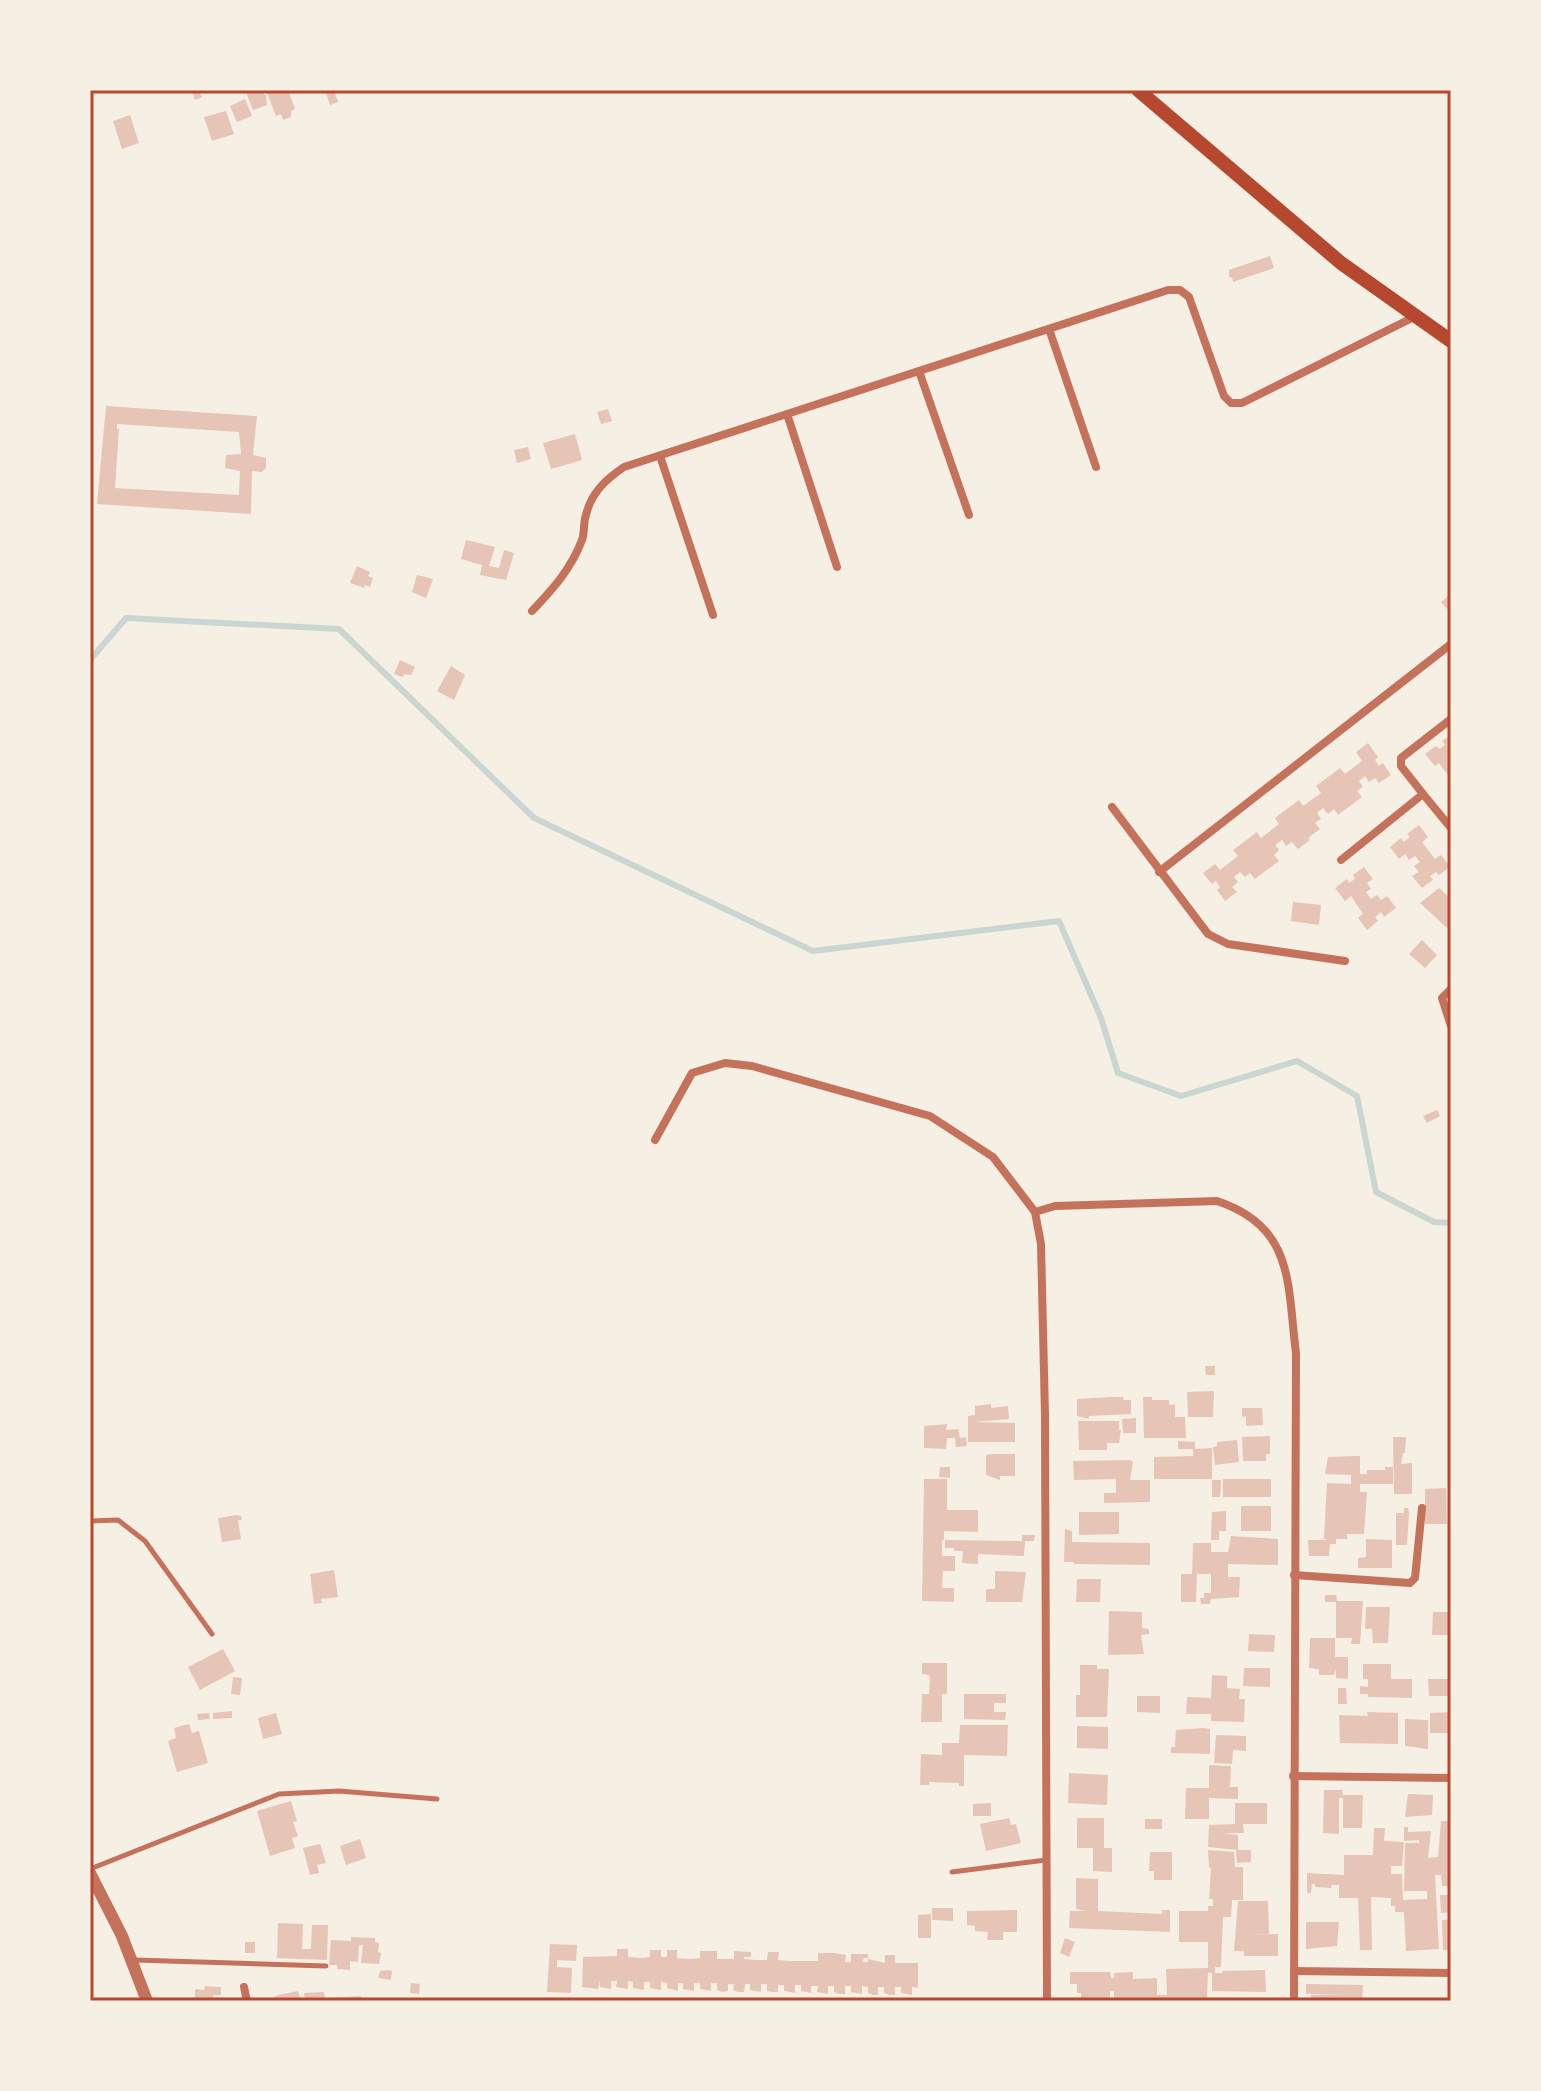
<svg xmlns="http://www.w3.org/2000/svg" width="1541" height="2091" viewBox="0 0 1541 2091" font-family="'Alegreya Sans',sans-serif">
	<rect width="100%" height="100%" fill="#f6efe4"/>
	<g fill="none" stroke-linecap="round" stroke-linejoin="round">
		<path stroke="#c9d6d2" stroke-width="6" d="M90,660L126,618L339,629L534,818L813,951L1059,921L1101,1018L1118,1073L1181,1096L1297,1061L1357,1096L1376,1192L1434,1222L1451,1223"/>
	</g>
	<g fill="#e6c5b7" fill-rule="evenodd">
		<path d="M192,90H199L202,97L195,100Z"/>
		<path d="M245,90H262L264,95H266L267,105L253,110Z"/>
		<path d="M266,90H288L295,109L291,111V117L283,120L281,114L276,116Z"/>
		<path d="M325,90H334L338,102L330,105Z"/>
		<path d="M245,99L252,116L237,122L230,106Z"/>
		<path d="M226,111L234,134L212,141L204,117Z"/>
		<path d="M130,115L139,143L122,149L113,121Z"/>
		<path d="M1270,256L1274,268L1233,282L1232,277L1229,278V270Z"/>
		<path d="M106,406L257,416L253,455L266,458V468L262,472L252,471L251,514L97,504ZM117,424L239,432L241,454L226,455L225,468L240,471L239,495L115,488L119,429H117Z"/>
		<path d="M608,409L612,421L601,424L597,412Z"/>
		<path d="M575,434L582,460L551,469L543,443Z"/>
		<path d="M528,447L531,459L517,463L514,450Z"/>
		<path d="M466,540L495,547L489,566L499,568L504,550L514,553L506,580L480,575L482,565L461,559Z"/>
		<path d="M357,566L370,572L368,576L373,578L370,587L365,585L364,588L350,583Z"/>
		<path d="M417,575L433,579L426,598L412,592Z"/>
		<path d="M1451,594V606L1447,609L1441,602Z"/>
		<path d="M400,660L415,667L411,675L404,674L403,677L394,674Z"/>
		<path d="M451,666L465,675L454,700L437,691Z"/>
		<path d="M1451,735V779L1439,763L1435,766L1425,754L1436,746L1439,749L1445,745L1442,741Z"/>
		<path d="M1368,743L1378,757L1375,760L1379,766L1383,763L1391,775L1379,783L1375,778L1369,782L1365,776L1359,781L1363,787L1357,791L1362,797L1338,815L1334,809L1328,814L1323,808L1317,813L1321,819L1315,823L1320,829L1308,838L1310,840L1298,849L1292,842L1286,846L1282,840L1275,845L1279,850L1274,855L1279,861L1255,879L1250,873L1245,877L1240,872L1234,877L1238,882L1232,887L1237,892L1225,901L1217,890L1220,887L1216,881L1212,884L1203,873L1215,864L1220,870L1238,856L1233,850L1257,832L1261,838L1279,824L1275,818L1299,800L1303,806L1321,793L1316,786L1340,768L1345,774L1362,761L1356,752Z"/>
		<path d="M1419,825L1428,837L1422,842L1435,859L1441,855L1450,867L1439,875L1436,872L1430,876L1433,880L1422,888L1412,876L1419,872L1414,866L1420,862L1415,856L1409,860L1405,854L1399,859L1390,847L1401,838L1404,842L1410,837L1407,834Z"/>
		<path d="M1364,867L1373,879L1367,883L1371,889L1366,892L1371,899L1377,895L1381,900L1387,896L1396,908L1384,917L1381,912L1375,917L1378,921L1367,930L1358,918L1363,914L1351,896L1345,901L1335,888L1347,879L1349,883L1355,879L1353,875Z"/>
		<path d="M1439,888L1451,899V924L1447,928L1420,903Z"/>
		<path d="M1293,902L1321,905L1319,925L1291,921Z"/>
		<path d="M1422,940L1437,955L1425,968L1409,954Z"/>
		<path d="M1437,1110L1440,1116L1427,1123L1423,1116Z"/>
		<path d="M1205,1366H1215V1375H1206Z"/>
		<path d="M1214,1391L1213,1417H1188L1187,1392Z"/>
		<path d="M1111,1397H1123V1400H1131V1414L1089,1416V1419L1077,1416V1399Z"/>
		<path d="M1143,1397H1152V1400H1169V1405L1175,1404V1417H1185L1186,1438H1144Z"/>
		<path d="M991,1404V1408L1008,1406L1009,1419L975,1422L1015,1423V1442H968V1416L975,1415V1406Z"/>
		<path d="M1242,1408H1262L1263,1425L1246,1426V1416L1242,1417Z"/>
		<path d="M1136,1418V1433H1123L1122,1419Z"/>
		<path d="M1078,1421H1119V1430H1121L1119,1443H1107V1450H1079Z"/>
		<path d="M947,1424L946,1430L958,1429L960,1438L966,1437L967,1446L956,1447L955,1438H947L946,1449L924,1448V1426Z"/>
		<path d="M1270,1436V1454H1266V1461H1243L1242,1437Z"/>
		<path d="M1393,1437H1406L1405,1453H1403L1401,1464L1412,1463V1494H1394Z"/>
		<path d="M1237,1440L1239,1462L1215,1465L1213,1447L1217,1446V1442Z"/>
		<path d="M1178,1441L1195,1442V1449H1178Z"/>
		<path d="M1212,1448V1479H1154V1457L1193,1456V1449Z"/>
		<path d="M992,1454H1015V1476H1000V1480L986,1475V1455Z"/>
		<path d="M1353,1456H1360V1474H1367V1470H1385V1467H1393V1484H1360V1492H1367L1364,1534H1347V1539H1336V1544H1330L1329,1556H1309L1308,1540H1328L1324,1539L1327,1483L1351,1484V1475L1325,1474L1328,1457Z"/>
		<path d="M1130,1460L1133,1462L1130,1480H1150V1502L1104,1503V1493H1116V1479L1074,1480L1073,1461Z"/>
		<path d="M940,1467H950V1478L939,1477Z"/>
		<path d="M924,1479H947V1510H978V1532L944,1531V1540H942V1556H955V1571H943L942,1588H954V1602L922,1601Z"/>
		<rect x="1223" y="1479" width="48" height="18"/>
		<path d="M1212,1480H1221L1220,1497H1212Z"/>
		<path d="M1446,1488L1447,1524H1425V1489Z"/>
		<rect x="1241" y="1506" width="30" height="25"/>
		<path d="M1404,1508H1408L1409,1513L1407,1545H1396V1513H1404Z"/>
		<path d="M1226,1511V1531H1219V1540H1211L1212,1512Z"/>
		<path d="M1079,1512H1119V1534L1079,1535Z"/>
		<path d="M237,1515L241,1516L242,1520H238L241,1539L222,1542L218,1518Z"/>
		<path d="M1065,1529L1072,1531V1542L1150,1543V1565L1074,1564V1562H1064Z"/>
		<path d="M1022,1535H1035L1034,1541H1022Z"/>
		<path d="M1231,1536L1278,1539V1565L1228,1564V1577H1240L1239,1597L1211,1599L1210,1604H1201L1200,1598H1204V1593H1211V1574H1197L1196,1602H1181V1574H1192L1193,1543H1211V1552H1228Z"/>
		<path d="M1366,1539L1392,1540V1568H1358V1558L1366,1557Z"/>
		<path d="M945,1540L1025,1541L1024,1556L978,1554V1564L962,1563L963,1551H954V1548H945Z"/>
		<path d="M334,1570L338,1597L321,1599L322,1603L314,1604L310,1574Z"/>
		<path d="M995,1571L1026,1572L1022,1602H986V1589H995Z"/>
		<path d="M1077,1579H1101L1100,1602H1076Z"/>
		<path d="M1325,1595H1336L1337,1601H1363L1360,1644H1351L1352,1638H1336V1602H1325Z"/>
		<path d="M1366,1607H1390L1388,1643H1373L1372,1629H1365Z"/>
		<path d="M1109,1611L1142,1612V1628L1149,1629V1634L1141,1635L1144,1654L1108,1655Z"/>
		<path d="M1433,1612H1448L1451,1635H1432Z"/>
		<path d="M1249,1634L1275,1635L1274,1652L1248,1651Z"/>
		<path d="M1310,1638H1335V1657H1348V1679L1336,1678V1669L1334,1675H1319V1669L1309,1668Z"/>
		<path d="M223,1649L235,1671L200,1690L188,1667Z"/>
		<path d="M922,1663H947V1694H942V1722H921L922,1694H929L930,1678L929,1675L922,1674Z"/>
		<path d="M1363,1664H1391V1679H1412V1698L1368,1697V1694H1360V1686L1368,1687V1679H1363Z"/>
		<path d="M1080,1665H1097V1669H1109L1107,1717H1076V1695H1080Z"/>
		<path d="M1244,1668H1270V1687L1243,1686Z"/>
		<path d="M1212,1675L1227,1676V1688L1240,1689L1239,1699H1245L1244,1722L1211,1721V1714H1186L1187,1697L1211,1698Z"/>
		<path d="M233,1677L242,1678L240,1695L231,1694Z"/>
		<path d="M1428,1679H1451V1696H1429Z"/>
		<path d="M1338,1688H1346L1347,1704H1338Z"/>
		<path d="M964,1694H1006V1703H994V1712H1006L1005,1720L964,1719Z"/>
		<path d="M1137,1696H1160V1713L1137,1712Z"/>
		<path d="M232,1711V1718L213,1719V1713Z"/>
		<path d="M1367,1712L1398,1713V1744L1340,1743L1339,1715L1368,1716Z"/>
		<path d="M1451,1712V1733H1430V1713Z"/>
		<path d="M209,1713L210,1719L198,1720L197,1714Z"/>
		<path d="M276,1713L282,1734L263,1739L258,1718Z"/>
		<path d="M1405,1719L1428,1720V1749L1405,1746Z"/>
		<path d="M189,1724L192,1733L199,1731L208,1763L177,1772L168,1741L176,1738L174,1728Z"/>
		<path d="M960,1725H1008L1007,1756L964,1755V1786H959V1783L929,1782V1785H920L921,1754L942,1755V1743H959Z"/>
		<path d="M1077,1726L1108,1727V1749L1077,1748Z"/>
		<path d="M1203,1728L1210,1729V1754L1171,1753V1747H1175L1176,1730Z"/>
		<path d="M1216,1735L1246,1736V1751L1233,1750L1232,1764L1214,1763Z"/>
		<path d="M1209,1765L1231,1766L1230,1787H1238V1799L1209,1798V1819H1185L1186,1788H1209Z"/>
		<path d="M1069,1773L1108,1775L1107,1805L1068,1803Z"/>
		<path d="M1324,1790H1342L1343,1795H1363L1362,1828H1343V1798H1339V1834L1323,1833Z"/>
		<path d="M1408,1794L1433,1795L1432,1815L1405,1817Z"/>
		<path d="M291,1801L297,1821L293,1822L298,1836L292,1838L295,1848L270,1856L257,1811Z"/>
		<path d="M991,1803V1816H973V1804Z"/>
		<path d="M1235,1803H1267V1824H1243L1244,1833H1224L1238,1835V1850L1208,1847L1209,1825L1235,1824Z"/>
		<path d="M1009,1818L1011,1825L1016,1824L1021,1843L986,1851L980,1824Z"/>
		<path d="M1077,1818H1104V1848H1112V1872L1093,1871V1848H1077Z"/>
		<rect x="1145" y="1819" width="17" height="10"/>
		<path d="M1441,1821H1451L1448,1868L1451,1867V1912L1441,1913L1440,1895H1448V1886H1442L1441,1875H1435L1439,1949L1406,1951L1404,1912H1395V1906H1391V1898L1371,1897L1372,1950H1360L1358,1898H1339V1885H1331V1888L1315,1887V1884H1312L1311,1893H1307V1873L1344,1875V1855H1373L1374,1828H1385L1384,1841L1404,1842L1402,1866H1391V1874H1402L1403,1900L1427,1899V1891H1404L1405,1843H1419V1840L1404,1841V1827H1408V1832L1431,1831L1428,1858L1438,1857Z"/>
		<path d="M360,1839L366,1858L346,1865L340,1846Z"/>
		<path d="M320,1844L326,1863L317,1865L319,1873L310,1875L303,1848Z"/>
		<path d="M1208,1850L1234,1852L1235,1867H1243V1900H1232L1231,1917H1223L1221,1967H1215V1973H1222V1971L1265,1970L1266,1992L1212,1991V1973H1208L1207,1999L1114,2001V1991H1110V2001H1081V1993H1077V1984H1070V1972H1110L1111,1978H1114V1973L1133,1972V1979L1157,1978V1995H1167L1166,1969L1208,1968V1942H1179V1911H1208V1906H1213V1899H1209L1211,1868L1209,1867Z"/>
		<path d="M1236,1850H1251V1862L1237,1863Z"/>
		<path d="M1150,1852H1172V1880H1154V1871H1149Z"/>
		<path d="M1076,1878L1098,1879V1911L1162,1914V1910H1170V1932L1069,1928L1070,1911H1086L1076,1909Z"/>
		<path d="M1238,1901H1268L1269,1934L1245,1935L1278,1934V1956H1244V1951H1234Z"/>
		<path d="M932,1908H953V1921L932,1920Z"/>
		<path d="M1017,1910V1932H1003V1940H987L988,1932L975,1931V1926L967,1925V1911Z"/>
		<path d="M931,1914V1938H918V1915Z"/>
		<path d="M1451,1919V1950H1443L1442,1920Z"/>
		<path d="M1306,1922H1339L1337,1946L1306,1949Z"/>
		<path d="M278,1923L303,1924L302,1949H311L312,1925H328L327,1960L277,1958Z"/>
		<path d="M351,1937L375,1938V1942L379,1943L378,1952L381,1953L379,1964L361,1963L363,1945H359L358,1962L350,1961V1970L337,1969V1965H329L331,1940L351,1941Z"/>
		<path d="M1065,1938L1075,1942L1069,1957L1060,1953Z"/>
		<rect x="245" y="1942" width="10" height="11"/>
		<path d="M550,1944L577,1945L576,1961L557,1960V1967L572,1968L571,1993L547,1992Z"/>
		<path d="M617,1949H628V1957L643,1958L650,1957V1950H661V1957H667V1950H677V1958L690,1959L700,1958V1951H717V1959H734V1951L751,1952V1957H744V1959L756,1960H767L768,1952H779L778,1960L790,1961H818V1953H834L846,1955L845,1962H851V1954H868V1958H864L862,1962H868V1959L885,1963V1955H895V1963H918V1988L912,1987V1995L901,1993V1987H895V1995H890L884,1993V1987H878V1995H873L868,1993V1987L862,1986V1994L851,1992V1986H845V1994H839L834,1992V1986H828V1994L817,1992L818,1986H811V1993L801,1991V1985H795V1993L784,1991V1985H778V1992H772L767,1991V1984H761V1992L750,1990V1984H745L744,1992H738L733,1990L734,1984H728V1991L722,1992L717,1990V1983H711V1991L700,1989V1983H694V1991L683,1989V1983H678V1991L667,1988V1983L661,1982V1990L650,1988V1982H644V1990L633,1988V1982L628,1981V1989L616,1987L617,1981H611V1989L600,1987V1981L598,1989L582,1987L583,1957L617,1956Z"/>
		<path d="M388,1970L392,1971L391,1980L378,1978L380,1971Z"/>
		<path d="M411,1983L420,1984L419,1994L410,1993Z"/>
		<path d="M1306,1984L1363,1985L1362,2001H1311V1995L1343,1994H1306Z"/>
		<path d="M205,1986L221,1987V1995H213V2001L195,1998V1989L204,1990Z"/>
		<path d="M298,1991L301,2001H273V1998L278,1995Z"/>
		<path d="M324,1992L325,2001H305L304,1993Z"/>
		<path d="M361,1996L362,2001H327V1998Z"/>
	</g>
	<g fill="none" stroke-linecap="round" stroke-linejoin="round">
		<g stroke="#c5725c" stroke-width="5">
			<path d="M90,1521L118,1520L145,1541L212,1634"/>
			<path d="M90,1869L279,1794L339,1791L437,1799"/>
			<path d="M952,1872L1046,1860"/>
			<path d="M135,1960L326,1966"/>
		</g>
		<g stroke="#c5725c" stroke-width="8">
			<path d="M1049,329L1096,467"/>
			<path d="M919,371L969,515"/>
			<path d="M787,414L837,567"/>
			<path d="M660,456L713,615"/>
			<path d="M532,611C553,589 571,569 582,540C585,532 583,523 586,515C591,493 606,479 624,467L1168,290H1180L1189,297L1224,396L1231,403H1242L1414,317"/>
			<path d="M1423,794L1451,828"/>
			<path d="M1112,807L1208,934L1228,944L1345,961"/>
			<path d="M1341,860L1423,794L1401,766V758L1451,719"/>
			<path d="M1159,872L1451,644"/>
			<path d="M1451,989L1442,998L1451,1026"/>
			<path d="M655,1140L692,1073L725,1063L752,1066L930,1116L993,1157L1035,1212L1041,1244L1045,1415L1047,2001"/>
			<path d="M1035,1212L1055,1206L1217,1201C1295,1227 1287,1284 1296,1353L1294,2001"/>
			<path d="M1294,1575L1410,1583L1415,1578L1422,1508"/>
			<path d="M1293,1776L1451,1778"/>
			<path d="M1294,1971L1451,1973"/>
			<path d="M244,1987L247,2001"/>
		</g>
		<path stroke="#c5725c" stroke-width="12" d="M90,1873L122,1936L147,2001"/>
		<path stroke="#b5482f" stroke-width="14" d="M1138,90L1341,263L1451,341"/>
	</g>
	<rect width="1541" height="2091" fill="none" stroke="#f6efe4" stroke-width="184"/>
	<rect x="92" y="92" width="1357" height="1907" fill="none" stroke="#b5482f" stroke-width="3"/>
</svg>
